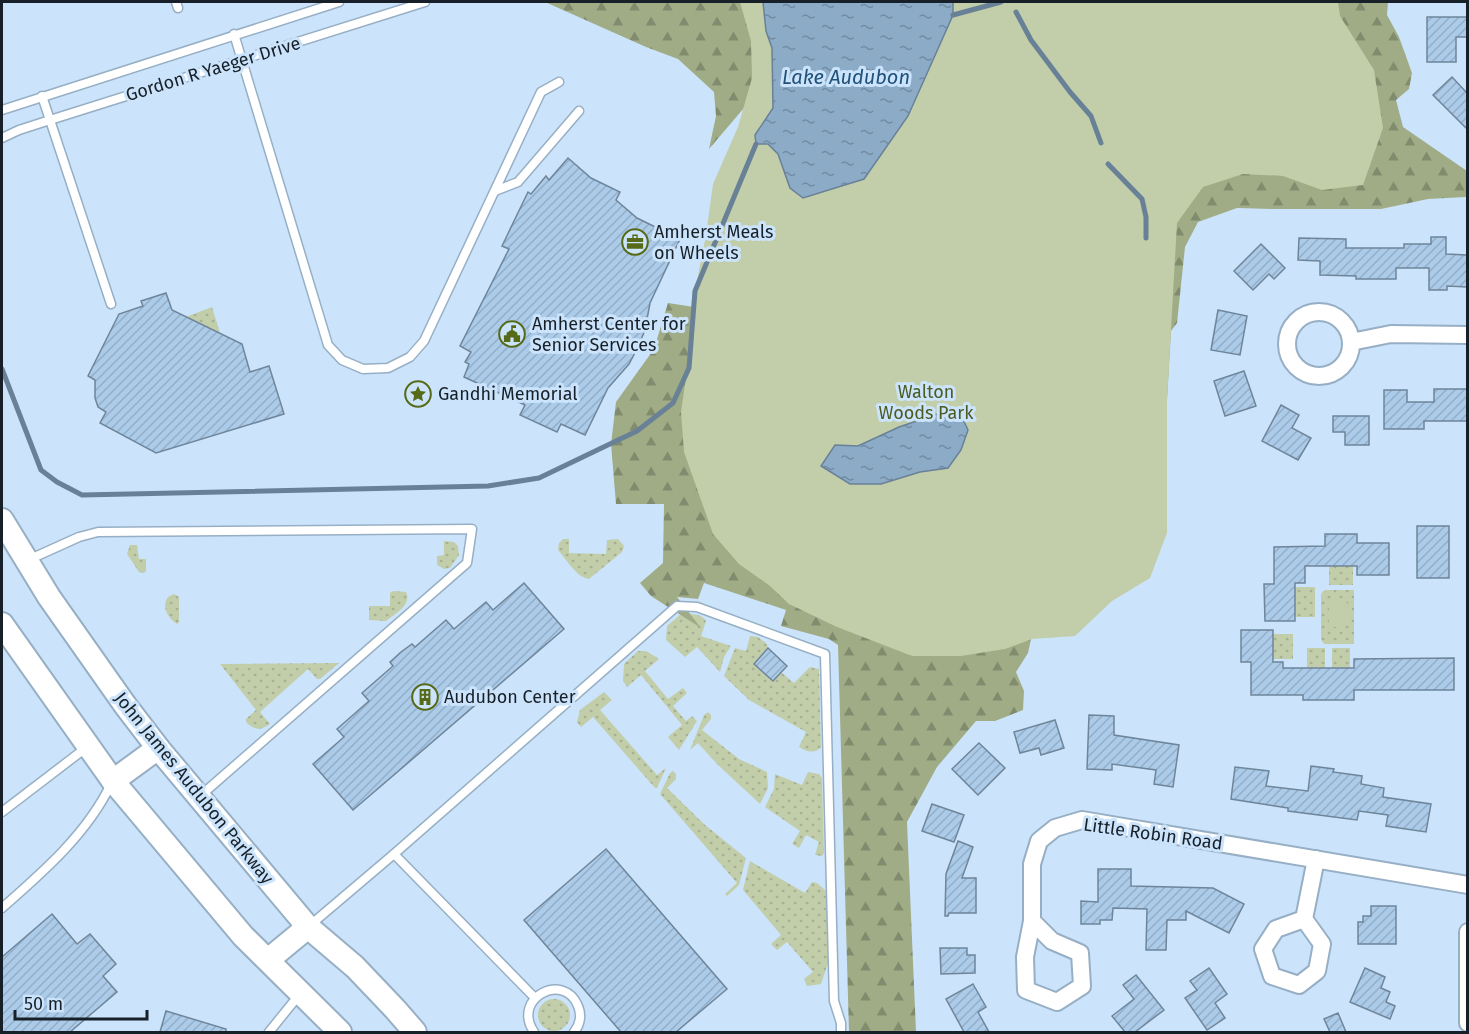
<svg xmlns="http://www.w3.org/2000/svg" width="1469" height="1034" viewBox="0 0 1469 1034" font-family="'Fira Sans',sans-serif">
	<defs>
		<pattern id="grass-dots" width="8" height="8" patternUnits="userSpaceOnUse" patternTransform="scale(1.5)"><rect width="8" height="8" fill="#c2cdaa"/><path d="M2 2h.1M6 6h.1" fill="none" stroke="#a6b092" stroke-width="1.8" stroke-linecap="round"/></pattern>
		<pattern id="forest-firs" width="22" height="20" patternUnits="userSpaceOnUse" patternTransform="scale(1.5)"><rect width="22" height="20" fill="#a0ac86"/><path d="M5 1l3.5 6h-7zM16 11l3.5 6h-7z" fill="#818c6e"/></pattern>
		<pattern id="water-ripples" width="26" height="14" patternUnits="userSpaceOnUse" patternTransform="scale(1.5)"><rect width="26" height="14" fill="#8cabc7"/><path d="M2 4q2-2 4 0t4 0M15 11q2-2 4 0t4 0" fill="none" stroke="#718ba2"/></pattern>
		<pattern id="building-hatch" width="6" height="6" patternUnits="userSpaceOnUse" patternTransform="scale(1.5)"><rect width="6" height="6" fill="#abcbe9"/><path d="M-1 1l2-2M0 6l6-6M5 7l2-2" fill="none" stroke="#92aec8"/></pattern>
	</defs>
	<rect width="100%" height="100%" fill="#cbe4fb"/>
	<g fill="url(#grass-dots)">
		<path d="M212,307L220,333L186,317Z"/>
		<path d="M563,539H569V553L606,554L607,540L618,539L624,546L622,552L589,579C576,577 567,560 558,550L559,543Z"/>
		<path d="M444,541L454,542L458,546L459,555L450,568L444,569L437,565V556L444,555Z"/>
		<path d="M130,545H137L139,559H146V571L144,573L139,572L127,554Z"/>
		<rect x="1329" y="566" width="24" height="19"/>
		<rect x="1295" y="587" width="20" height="30"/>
		<path d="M1325,590H1354V644H1324L1321,639V594Z"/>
		<path d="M393,591L406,592C412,605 396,613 386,621L369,620V606H390V593Z"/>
		<path d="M174,594L179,597V622L177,624C168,618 161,607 168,597Z"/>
		<path d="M681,614C690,614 701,613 706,621L701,636L731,646L724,657L720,672L697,647L685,657L666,640L667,626Z"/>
		<rect x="1273" y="634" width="20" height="25"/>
		<path d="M750,636L758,637L767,644L768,648L754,664L773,681L781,672L794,683L810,667L819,669L821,747C816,754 806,752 799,747L806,732L749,700L724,676L735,648L746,651Z"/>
		<rect x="1307" y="648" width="18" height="20"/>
		<rect x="1332" y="648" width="18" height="20"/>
		<path d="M638,651H646L659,659L645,671L668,699L683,688L687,693L673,706L686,721L692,716L697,721L679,750L668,737L682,725L641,675L627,687L623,681L624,664Z"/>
		<path d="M339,663L320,679H317L308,669L260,712L270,724C260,731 254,730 246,722V719L256,710L220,664Z"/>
		<path d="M604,692L612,700L600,710L657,775L666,768L657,788H655L593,717L581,727L577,722L580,710Z"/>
		<path d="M708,712L711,715V719L702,730L739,759L767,772L768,788L760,804L717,764L698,743L690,750L704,715Z"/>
		<path d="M673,771L676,774V779L667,788L705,825L746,858L739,885L727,896L725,894L737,883L660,794L670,773Z"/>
		<path d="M808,772L819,774L822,778L824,853L822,856L815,855L819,842L806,835L799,848L792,844L800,831L765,807L774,789L775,774L802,785Z"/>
		<path d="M750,861L805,893L812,882L817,883L826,891L828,963L821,984L807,986L804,979L813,972L787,942L777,950L771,944L781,935L743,890Z"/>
		<circle cx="554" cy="1015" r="16"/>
	</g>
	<g fill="url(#forest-firs)">
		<path d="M545,2H765L772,75L709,149L716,116L714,92L678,59L646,47Z"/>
		<path d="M953,2H1388L1387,15L1399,37L1412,73L1409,89L1396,100L1403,127L1467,171L1468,194L1466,197L1428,199L1381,209H1273L1237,208L1198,222L1185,247L1177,323L1171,331L1167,400L1034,625L1028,653L1016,672L1024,691L1023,710L995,721H976L937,767L907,822L916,1032H849L838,645L829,639L781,626L786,610L704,583L698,599L677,597L701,628L651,596L640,583L663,563L664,504H616L611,444L616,402L654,349L668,303L694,307L695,291Z"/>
	</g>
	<g fill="#c2cdaa">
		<path d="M740,2H1338L1340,16L1374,70L1383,128L1363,185L1322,190L1283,176L1243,174L1203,187L1177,223L1167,400V533L1150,578L1112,601L1075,636L1032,639L1005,649L961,656H912L837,627L789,604L770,586L739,564L713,534L684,452L681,412L692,336L695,291L706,235L713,184L738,127L752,78L751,41Z"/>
		<path d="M1344,600L1352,608C1352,627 1351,627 1333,627L1329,622V601Z"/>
	</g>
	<g fill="url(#water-ripples)" stroke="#698197" stroke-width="1.5">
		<path d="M763,2H953V15L908,116L864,179L803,198L790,188L778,154L768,144H756L755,135L773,108L772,48L766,31Z"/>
		<path d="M949,410L961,415L968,430L961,450L948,468L920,472L881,484H850L821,466L835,445L858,446L899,427Z"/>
	</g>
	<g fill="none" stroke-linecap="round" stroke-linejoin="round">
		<g stroke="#698197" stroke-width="5">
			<path d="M1016,12L1031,40L1070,92L1091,116L1101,143"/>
			<path d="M953,15L1001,2"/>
			<path d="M1108,164L1142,199L1146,217V238"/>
			<path d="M2,369L41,470L57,482L82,495L488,486L539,478L637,431L673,403L689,368L695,291L756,144"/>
		</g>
	</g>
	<g fill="url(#building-hatch)" stroke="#6f859a" stroke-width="1.5">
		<path d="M1427,17H1467V37H1456V62H1427Z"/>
		<path d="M1452,77L1467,93V129L1433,95Z"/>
		<path d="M568,158L591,178L620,192L616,200L637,218L680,239L650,303L645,330L638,347L629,364L608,388L585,435L561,424L557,432L520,415L525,405L464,377L469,364L465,362L471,352L460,346L509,249L502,246L528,192L531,194L546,176L549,180Z"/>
		<path d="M1431,237H1446V254L1467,255V287L1447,286V290H1429V268H1396V279H1356V276L1320,275V261L1298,260L1299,238L1346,239V248H1404V244H1431Z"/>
		<path d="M1261,244L1285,268L1274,279L1269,274L1253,290L1234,271Z"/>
		<path d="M166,293L172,310L242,344L250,372L269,366L284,414L156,453L100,423L106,412L98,407L95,398V380L88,376L119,314L143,306L141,301Z"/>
		<path d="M1218,310L1247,316L1240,355L1211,350Z"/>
		<path d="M1244,371L1256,406L1225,416L1214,381Z"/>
		<path d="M1434,389H1467V421H1424V429H1384V390H1407V402H1434Z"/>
		<path d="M1281,405L1299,415L1292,428L1311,438L1298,460L1262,441Z"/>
		<path d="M1333,416H1369V445H1345V432H1333Z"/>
		<rect x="1417" y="526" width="32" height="52"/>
		<path d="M1325,534H1357V543H1389V575H1357V566H1305V583H1295V621H1265L1264,584H1274V547L1325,546Z"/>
		<path d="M524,583L564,629L353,810L313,764L344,737L337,729L369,701L362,693L393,666L390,662L401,652L412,644L415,647L446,620L454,629L486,602L493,610Z"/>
		<path d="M1241,630H1273V662H1283V668H1354V659L1454,658V690H1354V700H1303V695H1251V662H1241Z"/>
		<path d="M768,648L787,666L773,681L754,664Z"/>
		<path d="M1089,715L1114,716V735L1179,745L1173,787L1154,784L1156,770L1112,764V770L1087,769Z"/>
		<path d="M1055,720L1064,748L1041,755L1039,748L1020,753L1014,732Z"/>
		<path d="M979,743L1005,768L978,795L952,769Z"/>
		<path d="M1311,766L1334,769L1333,772L1362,776L1361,784L1384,788L1383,797L1431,804L1426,832L1386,826L1388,815L1359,811L1357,820L1288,811V808L1231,799L1235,767L1269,771L1266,786L1308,791Z"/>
		<path d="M932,804L964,815L954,842L922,831Z"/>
		<path d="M958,841L973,847L962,878H976V913H949L948,916H945L946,874Z"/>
		<path d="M606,849L727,989L676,1032H621L524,920Z"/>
		<path d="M1098,869H1131V886L1213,888L1244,904L1229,933L1186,911V920H1167L1166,950H1146L1147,909L1113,908L1112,920H1100V924H1081V901L1098,902Z"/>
		<path d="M1371,906H1396V944H1358V922H1363V916H1371Z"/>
		<path d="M52,914L77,944L90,934L116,964L103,976L117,992L70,1032H2V957Z"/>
		<path d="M940,948H967V955H975V973L941,974Z"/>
		<path d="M1209,968L1227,994L1215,1003L1225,1018L1207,1030L1185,998L1197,990L1190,981Z"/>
		<path d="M1365,968L1385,977L1381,988L1390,992L1386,1002L1395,1006L1390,1019L1350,1002Z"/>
		<path d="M1136,975L1164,1010L1135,1032H1125L1112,1016L1134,999L1123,985Z"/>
		<path d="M973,984L986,1007L978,1012L989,1032H964L946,999Z"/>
		<path d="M166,1011L226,1029V1032H160Z"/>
		<path d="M1338,1013L1346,1032H1330L1324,1019Z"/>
	</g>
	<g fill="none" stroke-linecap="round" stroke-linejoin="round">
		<g stroke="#97afc4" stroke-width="11">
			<g id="lane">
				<path d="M176,2L178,8"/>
				<path d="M234,34L328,345L342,360L363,369L388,368L410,357L424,341L541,92L559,82"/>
				<path d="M42,96L111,304"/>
				<path d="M2,110L339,2"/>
				<path d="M2,138L19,130L50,120L425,2"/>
				<path d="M495,191L518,182L579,111"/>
				<path d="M28,560L79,537L98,532L472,529L467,563L199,797"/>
				<path d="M2,812L87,747"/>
				<path d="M394,854L535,998"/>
				<path d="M2,908C43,872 87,834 111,784"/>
				<path d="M308,927L394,854L677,606L697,607L825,654L834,1001L841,1023V1032"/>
				<path d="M269,1032L299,995"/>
				<path d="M534,1032C511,998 564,971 578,1006C582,1015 580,1025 574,1032"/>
			</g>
		</g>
		<g stroke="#97afc4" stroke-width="20">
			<g id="street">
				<circle cx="1319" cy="344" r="32"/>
				<path d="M1351,342L1391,334L1468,335"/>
				<path d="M1304,919L1276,929L1263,949L1272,976L1299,985L1317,971L1322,944L1304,919L1316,859"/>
				<path d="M1032,921L1052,941L1080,953L1082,986L1057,1002L1026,990L1025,957L1032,921V864L1039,841L1055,828L1082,820L1468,885"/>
				<path d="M1468,932V1023"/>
			</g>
		</g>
		<g stroke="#97afc4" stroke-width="26">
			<g id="secondary">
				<path d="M2,520L49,597L125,705L158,748L308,927L355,967L395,1009L415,1032"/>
				<path d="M2,624L113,781L243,936L340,1032"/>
				<path d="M113,781L158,748"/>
				<path d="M268,960L308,927"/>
			</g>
		</g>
		<use href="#lane" stroke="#fff" stroke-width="8"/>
		<use href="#street" stroke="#fff" stroke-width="16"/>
		<use href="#secondary" stroke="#fff" stroke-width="22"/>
	</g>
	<defs>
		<g id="office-ring" transform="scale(1.35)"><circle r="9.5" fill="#cbe4fb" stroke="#576a17" stroke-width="1.5"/><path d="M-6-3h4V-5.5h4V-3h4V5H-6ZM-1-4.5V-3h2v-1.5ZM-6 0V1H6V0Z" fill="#576a17"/></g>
		<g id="civic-ring" transform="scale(1.35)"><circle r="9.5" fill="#cbe4fb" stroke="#576a17" stroke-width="1.5"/><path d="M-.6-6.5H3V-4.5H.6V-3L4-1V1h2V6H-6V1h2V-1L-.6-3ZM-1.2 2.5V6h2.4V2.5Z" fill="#576a17"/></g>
		<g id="sight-ring" transform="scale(1.35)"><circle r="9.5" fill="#cbe4fb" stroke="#576a17" stroke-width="1.5"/><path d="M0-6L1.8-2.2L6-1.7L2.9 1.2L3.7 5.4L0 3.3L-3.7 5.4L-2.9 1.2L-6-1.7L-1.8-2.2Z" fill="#576a17"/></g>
		<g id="building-ring" transform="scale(1.35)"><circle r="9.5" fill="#cbe4fb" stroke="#576a17" stroke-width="1.5"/><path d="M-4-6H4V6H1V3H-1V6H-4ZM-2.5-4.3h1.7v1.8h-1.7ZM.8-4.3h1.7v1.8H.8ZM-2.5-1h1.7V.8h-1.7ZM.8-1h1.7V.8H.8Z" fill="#576a17"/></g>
	</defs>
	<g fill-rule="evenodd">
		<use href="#office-ring" x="635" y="242"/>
		<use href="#civic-ring" x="512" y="334"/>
		<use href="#sight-ring" x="418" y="394"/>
		<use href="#building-ring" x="425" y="697"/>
	</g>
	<g text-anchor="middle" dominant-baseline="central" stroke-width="6" stroke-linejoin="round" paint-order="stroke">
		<g font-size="18" fill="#172028" stroke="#cbe4fb">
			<text transform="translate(213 69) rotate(-17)">Gordon R Yaeger Drive</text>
			<text transform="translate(194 788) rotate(51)">John James Audubon Parkway</text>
			<text transform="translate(1153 834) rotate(8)">Little Robin Road</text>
		</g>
		<g font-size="18" fill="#172028" stroke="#cbe4fb" text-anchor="start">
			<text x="654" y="232">Amherst Meals<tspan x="654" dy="21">on Wheels</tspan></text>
			<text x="532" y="324">Amherst Center for<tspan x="532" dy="21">Senior Services</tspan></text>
			<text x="438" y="394">Gandhi Memorial</text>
			<text x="444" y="697">Audubon Center</text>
		</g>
		<g font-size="18" fill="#4c5b21" stroke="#cbe4fb">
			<text x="926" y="392">Walton<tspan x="926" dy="21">Woods Park</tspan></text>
		</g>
		<g font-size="20" font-style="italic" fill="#22527a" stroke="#cbe4fb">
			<text x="846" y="77">Lake Audubon</text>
		</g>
	</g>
	<rect width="1469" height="1034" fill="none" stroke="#172028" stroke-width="6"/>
	<path d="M15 1010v9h132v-9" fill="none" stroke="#172028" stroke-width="3"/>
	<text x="24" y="1010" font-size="18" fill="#172028" stroke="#cbe4fb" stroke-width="4.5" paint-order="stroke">50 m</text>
</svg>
